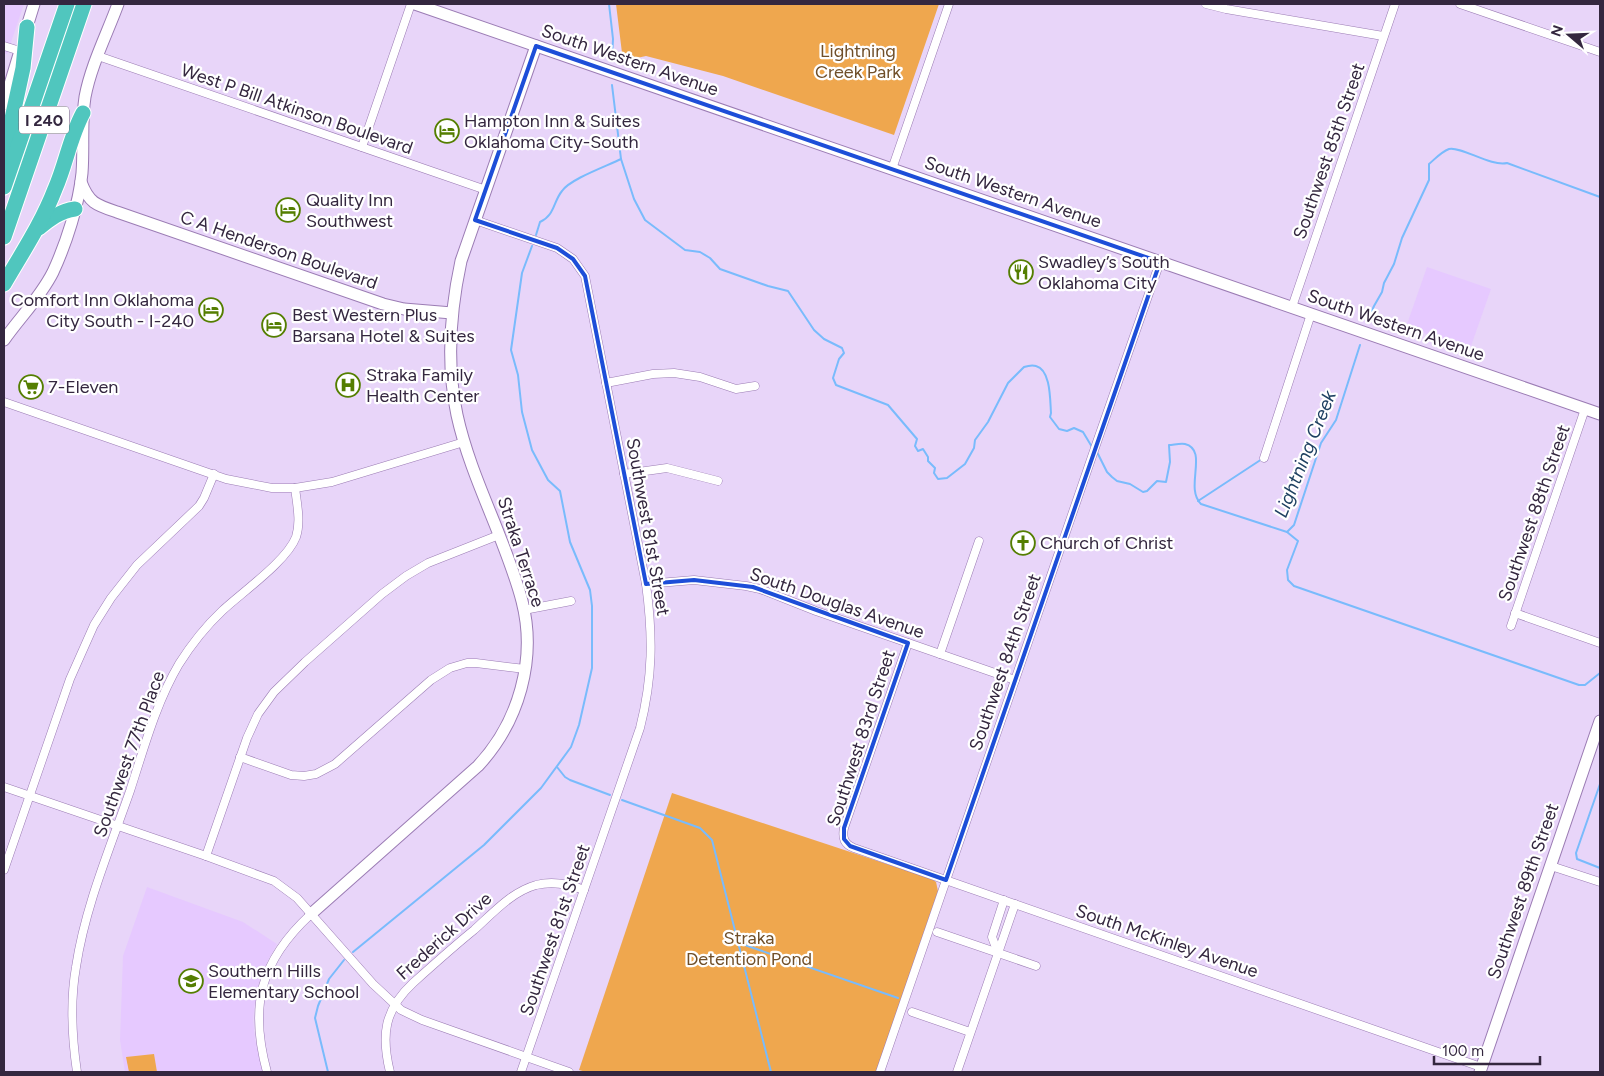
<svg xmlns="http://www.w3.org/2000/svg" width="1604" height="1076" viewBox="0 0 1604 1076" font-family="Figtree,sans-serif">
	<rect width="100%" height="100%" fill="#e8d5f9"/>
	<g fill="#e6c9ff">
		<path d="M4,4H24L7,54L4,53Z"/>
		<path d="M1427,267L1491,289L1470,349L1406,327Z"/>
		<path d="M147,887L243,922L277,944L267,962L262,975L258,987L255,1002L253,1019L255,1039L263,1072H125L120,1040L123,956Z"/>
	</g>
	<g fill="#efa74e">
		<path d="M616,4H939L894,135L723,76L646,56L623,61Z"/>
		<path d="M672,793L932,879L936,882L938,891L876,1072H586L579,1070Z"/>
		<path d="M154,1054L157,1072H129L126,1057Z"/>
	</g>
	<g fill="none" stroke-linecap="round" stroke-linejoin="round">
		<g stroke="#79bbfc" stroke-width="2">
			<path d="M609,4L613,39L612,59"/>
			<path d="M612,85L621,159L634,199L645,220L685,250L700,252L710,258L720,269L768,286L788,291L814,330L824,339L842,348L844,353L839,359L833,378L836,385L888,405L917,439L915,446L918,451L923,449L928,457V461L935,468L934,473L938,479L947,478L965,464L974,448L975,440L988,422L1008,383L1024,367C1027,366 1033,365 1036,366C1051,370 1050,400 1051,413L1050,417L1059,429L1067,431L1074,428L1083,432L1092,447"/>
			<path d="M536,235L540,222C555,215 553,202 562,191C570,179 607,166 621,159"/>
			<path d="M1368,320L1374,306L1382,292L1384,283L1394,264L1402,238L1429,180V164C1435,159 1441,152 1449,149C1461,146 1491,167 1507,163L1600,197"/>
			<path d="M1097,452L1107,472L1112,477L1117,481L1130,484L1143,492L1147,491L1157,481L1166,482L1170,462L1169,445C1173,445 1180,443 1185,444C1209,450 1184,488 1201,504L1287,532L1298,541L1287,570L1288,580L1294,586L1579,685H1585L1600,673"/>
			<path d="M1198,501L1262,459"/>
			<path d="M1287,532L1294,525L1321,443L1336,420L1360,345"/>
			<path d="M557,767L565,777L570,780L610,795"/>
			<path d="M1600,784L1576,853L1577,859L1600,868"/>
			<path d="M622,800L700,828L712,840L771,1072"/>
			<path d="M739,943L898,998"/>
			<path d="M353,952L484,845L541,788L571,747L579,725L592,668V606L590,590L570,542L560,491L548,480L532,450L522,412L518,375L511,350L522,273L532,246"/>
			<path d="M328,1072L315,1018L318,1006L329,979L344,960"/>
		</g>
		<g stroke="#9b7cb4" stroke-width="9">
			<g id="street">
				<path d="M1206,4L1226,9L1383,36"/>
				<path d="M1460,4L1600,52"/>
				<path d="M4,46L20,51"/>
				<path d="M98,56L486,190"/>
				<path d="M362,147L411,4"/>
				<path d="M892,169L949,4"/>
				<path d="M475,220L557,248L573,259L585,276L646,584C653,636 653,677 640,728L521,1072"/>
				<path d="M1292,307L1395,4"/>
				<path d="M606,383L653,374L674,373L700,377L736,389L755,386"/>
				<path d="M4,402L226,479L272,488H295L332,482L464,442"/>
				<path d="M1264,458L1311,314"/>
				<path d="M624,474L667,468L718,481"/>
				<path d="M646,584L694,580L746,586L760,589L816,611L1015,680"/>
				<path d="M524,610L571,601"/>
				<path d="M1515,613L1600,643"/>
				<path d="M1511,626L1585,409"/>
				<path d="M908,643L844,828C842,838 844,844 854,848L1481,1067"/>
				<path d="M940,654L979,541"/>
				<path d="M240,757L291,775L304,776L316,774L335,764L431,680L450,668L467,663H476L525,669"/>
				<path d="M4,787L206,856L274,881L297,898L373,984L401,1010L422,1020L569,1072"/>
				<path d="M206,856L247,738L258,714L274,692L305,662L382,594L406,576L428,563L499,535"/>
				<path d="M1551,866L1600,882"/>
				<path d="M4,870L70,679L94,625L111,598L137,565L199,506L204,498L214,474"/>
				<path d="M937,932L1036,966"/>
				<path d="M998,953L992,937L1004,900"/>
				<path d="M912,1012L970,1032"/>
				<path d="M77,1072C72,1038 70,1001 76,967C85,907 110,848 130,791C144,748 156,703 179,664C191,645 205,627 222,611C241,593 287,561 296,537C301,522 297,504 295,488"/>
				<path d="M267,1072C249,1006 260,961 311,914"/>
				<path d="M390,1072C381,1035 384,1010 413,983C433,965 453,947 474,930C492,914 511,892 536,885C552,881 569,884 584,890"/>
				<path d="M880,1072L1097,442L1160,262"/>
				<path d="M957,1072L1015,904"/>
			</g>
		</g>
		<g stroke="#9b7cb4" stroke-width="13">
			<g id="secondary">
				<path d="M415,4L1600,414"/>
				<path d="M25,33L34,4"/>
				<path d="M4,104L20,51"/>
				<path d="M81,182C89,203 96,205 117,212L383,304L404,309L452,313"/>
				<path d="M4,340C20,317 40,298 53,272C66,244 79,204 82,173C84,148 81,122 85,97C91,65 107,34 118,4"/>
				<path d="M311,914L478,766C519,722 537,659 522,601C505,537 471,479 457,415C446,363 450,312 461,261L536,46"/>
				<path d="M1480,1072L1600,721"/>
			</g>
		</g>
		<g stroke="#fff" stroke-width="17">
			<g id="highway">
				<path d="M4,155L23,68L27,27"/>
				<path d="M4,187L67,4"/>
				<path d="M39,228C50,219 60,211 75,209"/>
				<path d="M4,237L84,4"/>
				<path d="M4,284C22,253 42,223 55,189C66,164 70,137 83,113"/>
			</g>
		</g>
		<use href="#street" stroke="#fff" stroke-width="8"/>
		<use href="#secondary" stroke="#fff" stroke-width="11"/>
		<use href="#highway" stroke="#50c6be" stroke-width="15"/>
	</g>
	<path fill="none" stroke="#1d4ed8" stroke-width="4" stroke-linejoin="round" d="M536,46L1160,262L946,880L850,846L844,839V828L908,643L753,587L694,580L646,584L585,276L573,259L557,248L475,220Z"/>
	<defs>
		<g id="hotel-ring" transform="scale(1.25)"><circle r="9.5" fill="#fff" stroke="#547e01" stroke-width="1.5"/><path d="M-6-4.5h1.5V1H6V5H4.5V3h-9V5H-6ZM-4 0a1.8 1.8 0 1 1 3.6 0ZM.5 0V-2.5h3Q6-2.5 6 0Z" fill="#547e01"/></g>
		<g id="restaurant-ring" transform="scale(1.25)"><circle r="9.5" fill="#fff" stroke="#547e01" stroke-width="1.5"/><path d="M-5-6h1v4h1v-4h1v4h1v-4h1v5L-1.5 .5V6h-2V.5L-5-1ZM5-6V6H3V1.5H1.5Q1.5-4 5-6Z" fill="#547e01"/></g>
		<g id="hospital-ring" transform="scale(1.25)"><circle r="9.5" fill="#fff" stroke="#547e01" stroke-width="1.5"/><path d="M-5-5h3v3.5h4V-5h3V5h-3V1.5h-4V5h-3Z" fill="#547e01"/></g>
		<g id="supermarket-ring" transform="scale(1.25)"><circle r="9.5" fill="#fff" stroke="#547e01" stroke-width="1.5"/><path d="M-6-5.5h2.5l.6 2H6L4.5 2H-2.5L-4.4-4H-6ZM-1.5 3.2a1.3 1.3 0 1 0 .1 0ZM3 3.2a1.3 1.3 0 1 0 .1 0Z" fill="#547e01"/></g>
		<g id="church-ring" transform="scale(1.25)"><circle r="9.5" fill="#fff" stroke="#547e01" stroke-width="1.5"/><path d="M-1.2-6h2.4v3.5h3.3v2.4h-3.3V6h-2.4V-.1h-3.3v-2.4h3.3Z" fill="#547e01"/></g>
		<g id="school-ring" transform="scale(1.25)"><circle r="9.5" fill="#fff" stroke="#547e01" stroke-width="1.5"/><path d="M0-5L7-2L0 1L-7-2ZM-4 1L0 2.5L4 1V4Q0 6-4 4Z" fill="#547e01"/></g>
	</defs>
	<g fill-rule="evenodd">
		<use href="#hotel-ring" x="447" y="131"/>
		<use href="#hotel-ring" x="288" y="210"/>
		<use href="#restaurant-ring" x="1021" y="272"/>
		<use href="#hotel-ring" x="211" y="310"/>
		<use href="#hotel-ring" x="274" y="325"/>
		<use href="#hospital-ring" x="348" y="385"/>
		<use href="#supermarket-ring" x="31" y="387"/>
		<use href="#church-ring" x="1023" y="543"/>
		<use href="#school-ring" x="191" y="981"/>
	</g>
	<g text-anchor="middle" dominant-baseline="central" stroke-width="4.5" stroke-linejoin="round" paint-order="stroke">
		<rect fill="#fff" stroke="#716879" stroke-width="1" x="19" y="106.5" width="50" height="27" rx="4"/>
		<g font-size="16" font-weight="bold" fill="#34273f">
			<text x="44" y="120">I 240</text>
		</g>
		<g font-size="18" fill="#704f29" stroke="#fff">
			<text x="858" y="51">Lightning<tspan x="858" dy="21">Creek Park</tspan></text>
			<text x="749" y="938">Straka<tspan x="749" dy="21">Detention Pond</tspan></text>
		</g>
		<g font-size="18" fill="#34273f" stroke="#fff">
			<text transform="translate(630 60) rotate(19)">South Western Avenue</text>
			<text transform="translate(297 109) rotate(19)">West P Bill Atkinson Boulevard</text>
			<text transform="translate(1329 151) rotate(-71)">Southwest 85th Street</text>
			<text transform="translate(1013 192) rotate(19)">South Western Avenue</text>
			<text transform="translate(279 250) rotate(19)">C A Henderson Boulevard</text>
			<text transform="translate(1396 325) rotate(19)">South Western Avenue</text>
			<text transform="translate(1534 513) rotate(-71)">Southwest 88th Street</text>
			<text transform="translate(648 527) rotate(80)">Southwest 81st Street</text>
			<text transform="translate(521 552) rotate(72)">Straka Terrace</text>
			<text transform="translate(837 603) rotate(19)">South Douglas Avenue</text>
			<text transform="translate(1005 662) rotate(-71)">Southwest 84th Street</text>
			<text transform="translate(861 738) rotate(-72)">Southwest 83rd Street</text>
			<text transform="translate(129 754) rotate(-70)">Southwest 77th Place</text>
			<text transform="translate(1523 891) rotate(-71)">Southwest 89th Street</text>
			<text transform="translate(555 930) rotate(-71)">Southwest 81st Street</text>
			<text transform="translate(444 936) rotate(-42)">Frederick Drive</text>
			<text transform="translate(1167 941) rotate(19)">South McKinley Avenue</text>
		</g>
		<g font-size="18" fill="#34273f" stroke="#fff" text-anchor="start">
			<text x="464" y="121">Hampton Inn &amp; Suites<tspan x="464" dy="21">Oklahoma City-South</tspan></text>
			<text x="306" y="200">Quality Inn<tspan x="306" dy="21">Southwest</tspan></text>
			<text x="1038" y="262">Swadley’s South<tspan x="1038" dy="21">Oklahoma City</tspan></text>
			<text x="194" y="300" text-anchor="end">Comfort Inn Oklahoma<tspan x="194" dy="21">City South - I-240</tspan></text>
			<text x="292" y="315">Best Western Plus<tspan x="292" dy="21">Barsana Hotel &amp; Suites</tspan></text>
			<text x="366" y="375">Straka Family<tspan x="366" dy="21">Health Center</tspan></text>
			<text x="48" y="387">7-Eleven</text>
			<text x="1040" y="543">Church of Christ</text>
			<text x="208" y="971">Southern Hills<tspan x="208" dy="21">Elementary School</tspan></text>
		</g>
		<g font-size="19" font-style="italic" fill="#1f4162" stroke="#fff">
			<text transform="translate(1305 454) rotate(-68)">Lightning Creek</text>
		</g>
	</g>
	<rect width="1604" height="1076" fill="none" stroke="#34273f" stroke-width="10"/>
	<g transform="translate(1569 35) rotate(289)" stroke="#ffffff" stroke-width="4" paint-order="stroke">
	<path d="M0-4L9 19L0 12L-9 19Z" fill="#34273f"/>
	<text y="-8" font-size="14" font-weight="bold" text-anchor="middle" fill="#34273f">N</text>
	</g>
	<path d="M1434 1056v8h106v-8" fill="none" stroke="#34273f" stroke-width="2.5"/>
	<text x="1442" y="1056" font-size="15" fill="#34273f" stroke="#ffffff" stroke-width="4" paint-order="stroke">100 m</text>
</svg>
